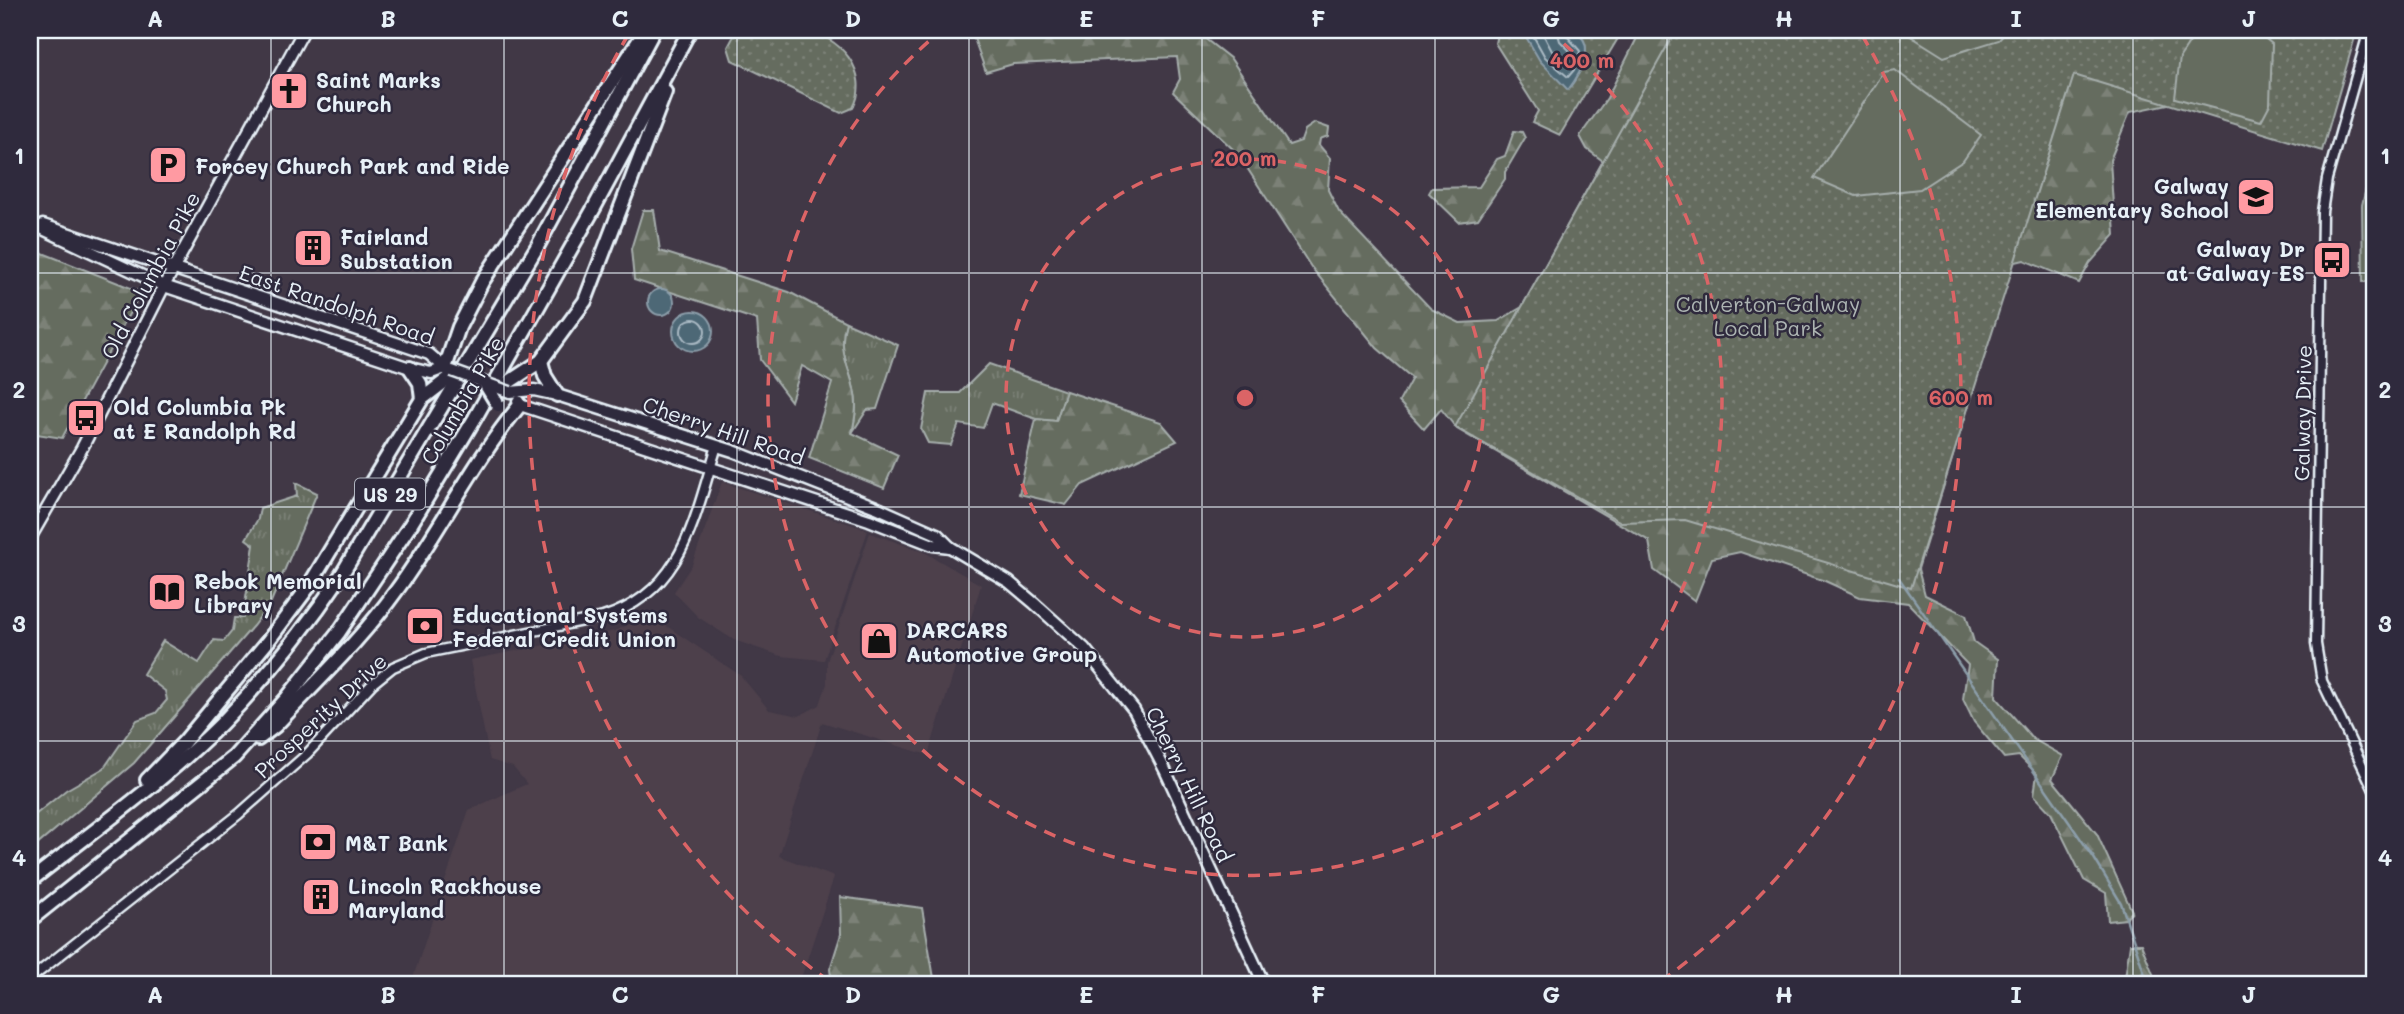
<svg xmlns="http://www.w3.org/2000/svg" width="2404" height="1014" viewBox="0 0 2404 1014" font-family="Mali,sans-serif">
	<defs>
		<pattern id="grass-tufts" width="24" height="20" patternUnits="userSpaceOnUse" patternTransform="scale(1.75)"><rect width="24" height="20" fill="#656c5f"/><path d="M3 7l-1-3M5 7V3M7 7l1-3M15 17l-1-3M17 17v-4M19 17l1-3" fill="none" stroke="#7b8177"/></pattern>
		<pattern id="forest-firs" width="22" height="20" patternUnits="userSpaceOnUse" patternTransform="scale(1.75)"><rect width="22" height="20" fill="#656c5f"/><path d="M5 1l3.5 6h-7zM16 11l3.5 6h-7z" fill="#7b8177"/></pattern>
		<pattern id="park-dots" width="8" height="8" patternUnits="userSpaceOnUse" patternTransform="scale(1.75)"><rect width="8" height="8" fill="#656c5f"/><path d="M2 2h.1M6 6h.1" fill="none" stroke="#7b8177" stroke-width="1.8" stroke-linecap="round"/></pattern>
	</defs>
	<rect width="100%" height="100%" fill="#413846"/>
	<filter id="ink" filterUnits="userSpaceOnUse"><feTurbulence type="fractalNoise" baseFrequency=".0143" numOctaves="2"/><feDisplacementMap in="SourceGraphic" scale="14" xChannelSelector="R" yChannelSelector="G"/><feConvolveMatrix kernelMatrix="1 2 1 2 8 2 1 2 1" color-interpolation-filters="sRGB"/></filter>
	<g filter="url(#ink)">
		<g fill="#4e414c">
			<path d="M722,482L868,530L824,660L781,656L734,640L698,617L674,592L692,565Z"/>
			<path d="M870,533L924,552L981,585L928,755L822,722L779,856L834,877L799,984H411L469,810L527,784L513,767L490,760L470,660L615,631L650,615L741,676L769,710L799,716L820,705L827,684V662Z"/>
		</g>
		<g fill="url(#grass-tufts)" stroke="#a6aeac" stroke-width="2">
			<path d="M846,322L898,345L877,409L867,410L852,433C854,424 856,414 856,405C856,374 835,357 846,322Z"/>
			<path d="M989,364L1066,391L1056,421L1036,419L992,403L983,428L959,424L951,445L928,443L921,429L928,393H960Z"/>
			<path d="M296,483L317,493L271,602L253,626L134,763L30,851V819L66,790L104,768L137,720L156,713L167,700L165,691L143,674L163,641L199,663L214,640L224,641L232,631L234,618H243L254,545L246,539L258,519L260,508L297,496Z"/>
		</g>
		<g fill="url(#forest-firs)" stroke="#a6aeac" stroke-width="2">
			<path d="M971,30H1199L1203,37L1231,59L1289,145L1301,141L1305,130L1315,123L1329,128L1328,136L1320,139L1319,145L1330,158L1328,190L1339,212L1431,309L1460,323L1498,321L1522,307L1603,161L1587,149L1580,136L1607,98L1641,30H1753L2037,52L2173,103L2130,112L2110,160L2115,235L2090,263L2079,283L2024,260L2003,265L1999,307L1918,569L1925,595L1966,615L1974,642L1998,659L1996,697L2033,739L2063,756L2052,779L2097,834L2132,911L2126,919L2108,921L2106,893L2084,880L2051,813L2034,795L2037,774L2019,756L2004,758L1974,722L1963,699L1968,665L1908,603L1860,597L1825,581L1740,552L1712,558L1695,601L1654,570L1649,541L1457,429L1441,409L1424,429L1399,402L1412,378L1377,348L1311,267L1238,154L1173,92L1180,79L1177,57L1013,64L986,72Z"/>
			<path d="M1514,131L1522,132L1525,138L1505,172V179L1478,219L1459,222L1429,193L1432,188L1479,187L1497,159L1505,156Z"/>
			<path d="M643,210H654L660,251L789,292L846,322C835,357 856,374 856,405C856,414 854,424 852,433L898,455L884,488L809,458L832,383L802,366L791,401L760,360L757,320L634,280L631,249Z"/>
			<path d="M30,248L141,292L62,438L30,433Z"/>
			<path d="M1066,391L1161,422L1177,441L1082,485L1066,505L1019,494L1036,419L1056,421Z"/>
			<path d="M840,897L922,908L935,984H832L830,969L841,934Z"/>
			<path d="M2130,944H2141L2157,984H2124Z"/>
		</g>
		<g fill="url(#park-dots)" stroke="#a6aeac" stroke-width="2">
			<path d="M737,30C758,30 782,27 803,30C839,35 872,72 853,108L841,113L732,60L728,47Z"/>
			<path d="M1498,30H1623L1560,135L1532,122L1538,111L1495,43Z"/>
			<path d="M1676,30H2357L2322,151L2074,75L1911,588L1685,520L1621,522L1455,427Z"/>
		</g>
		<g fill="#656c5f" stroke="#a6aeac" stroke-width="2">
			<path d="M1901,30H2008L1999,40L1944,57Z"/>
			<path d="M2198,30H2255L2272,44L2270,104L2261,121L2175,98L2180,57Z"/>
			<path d="M1895,70L1981,135L1963,161L1920,189L1856,196L1814,178L1884,72Z"/>
			<path d="M2374,155V282H2363L2362,205Z"/>
		</g>
		<g fill="#4e6776" stroke="#8c9eaa" stroke-width="2">
			<path d="M1522,30C1536,30 1554,26 1568,30C1601,38 1581,73 1568,90L1540,61Z"/>
			<circle cx="661" cy="302" r="13"/>
			<circle cx="693" cy="331" r="20"/>
		</g>
		<g fill="none" stroke-linecap="round" stroke-linejoin="round">
			<g stroke="#aabac4" stroke-width="2">
				<path d="M1530,30L1545,57L1568,77L1574,70L1580,51L1567,36L1566,30"/>
				<path d="M1541,30L1552,51L1566,61L1570,51L1560,41L1557,30"/>
				<circle cx="693" cy="331" r="12"/>
			</g>
			<path stroke="#8c9eaa" stroke-width="2.5" d="M1899,578L2094,858L2121,903L2148,984"/>
			<g stroke="#e8f1f8" stroke-width="13">
				<g id="minor">
					<path d="M2369,30L2327,179L2322,212L2316,644L2322,681L2374,790"/>
					<path d="M30,979L239,814L307,754L372,684L393,667L426,653L603,617C684,592 694,518 717,446"/>
				</g>
			</g>
			<g stroke="#e8f1f8" stroke-width="15">
				<g id="major">
					<path d="M30,223L164,286L410,368L431,373L445,368"/>
					<path d="M43,225L429,354L445,368"/>
					<path d="M510,392L534,390L557,395L733,451L876,507L937,534L950,547L1009,582L1034,603L1084,648L1134,710L1165,770L1264,984"/>
					<path d="M518,401L520,405L869,520L933,545L950,547"/>
					<path d="M30,538L82,448L164,286L304,30"/>
				</g>
			</g>
			<g stroke="#e8f1f8" stroke-width="18">
				<g id="highway">
					<path d="M541,361L545,376L557,395"/>
					<path d="M410,368L420,383L422,399"/>
					<path d="M445,368L459,327L482,282L642,36"/>
					<path d="M500,388L541,361L585,301L665,92"/>
					<path d="M258,739L275,726C316,682 361,640 396,591C440,531 472,463 520,405"/>
					<path d="M147,780L184,742L268,641L307,589L422,399L457,372"/>
					<path d="M30,881C94,830 163,782 221,724C266,678 306,628 342,574L537,247L654,30"/>
					<path d="M30,920L234,757L287,698L339,632L411,524L475,418L594,208L690,30"/>
				</g>
			</g>
			<use href="#minor" stroke="#2f2a3d" stroke-width="8"/>
			<use href="#major" stroke="#2f2a3d" stroke-width="10"/>
			<use href="#highway" stroke="#2f2a3d" stroke-width="12"/>
			<g stroke="#e8f1f8" stroke-width="15" stroke-linecap="butt">
				<path id="major-bridge" d="M452,371L510,392"/>
			</g>
			<g stroke="#e8f1f8" stroke-width="18" stroke-linecap="butt">
				<path id="highway-bridge" d="M484,382L498,405"/>
			</g>
			<use href="#major-bridge" stroke="#2f2a3d" stroke-width="10"/>
			<use href="#highway-bridge" stroke="#2f2a3d" stroke-width="12"/>
		</g>
	</g>
	<path fill="none" stroke="#e8f1f8" stroke-width="2" stroke-opacity="0.55" d="M271,30V984M504,30V984M737,30V984M969,30V984M1202,30V984M1435,30V984M1667,30V984M1900,30V984M2133,30V984M30,273H2374M30,507H2374M30,741H2374"/>
	<g fill="none" stroke="#db6466" stroke-width="3.5" stroke-dasharray="12 9">
		<circle cx="1245" cy="398" r="239"/>
		<path d="M1548 30A477 477 0 1 1 942 30"/>
		<path d="M829 981A716 716 0 0 1 628 35M1862 35A716 716 0 0 1 1661 981"/>
	</g>
	<defs>
		<g id="church-square" transform="scale(2.0125)"><rect x="-9" y="-9" width="18" height="18" rx="4" fill="#ff9aa2" stroke="#2f2a3d"/><path d="M-1.2-6h2.4v3.5h3.3v2.4h-3.3V6h-2.4V-.1h-3.3v-2.4h3.3Z" fill="#111"/></g>
		<g id="parking-square" transform="scale(2.0125)"><rect x="-9" y="-9" width="18" height="18" rx="4" fill="#ff9aa2" stroke="#2f2a3d"/><path d="M-3.5-5.5H1a3.5 3.5 0 0 1 0 7H-1V5.5H-3.5ZM-1-3.4V-.6H.8a1.4 1.4 0 0 0 0-2.8Z" fill="#111"/></g>
		<g id="school-square" transform="scale(2.0125)"><rect x="-9" y="-9" width="18" height="18" rx="4" fill="#ff9aa2" stroke="#2f2a3d"/><path d="M0-5L7-2L0 1L-7-2ZM-4 1L0 2.5L4 1V4Q0 6-4 4Z" fill="#111"/></g>
		<g id="building-square" transform="scale(2.0125)"><rect x="-9" y="-9" width="18" height="18" rx="4" fill="#ff9aa2" stroke="#2f2a3d"/><path d="M-4-6H4V6H1V3H-1V6H-4ZM-2.5-4.3h1.7v1.8h-1.7ZM.8-4.3h1.7v1.8H.8ZM-2.5-1h1.7V.8h-1.7ZM.8-1h1.7V.8H.8Z" fill="#111"/></g>
		<g id="bus-square" transform="scale(2.0125)"><rect x="-9" y="-9" width="18" height="18" rx="4" fill="#ff9aa2" stroke="#2f2a3d"/><path d="M-5-6H5V4H4V6H2V4H-2V6H-4V4H-5ZM-3.5-4V0h7V-4ZM-3.5 1.2v1.5H-2V1.2ZM2 1.2v1.5H3.5V1.2Z" fill="#111"/></g>
		<g id="library-square" transform="scale(2.0125)"><rect x="-9" y="-9" width="18" height="18" rx="4" fill="#ff9aa2" stroke="#2f2a3d"/><path d="M-6-4Q-3-5.5-.7-3.5V5Q-3 3-6 4ZM6-4Q3-5.5 .7-3.5V5Q3 3 6 4Z" fill="#111"/></g>
		<g id="bank-square" transform="scale(2.0125)"><rect x="-9" y="-9" width="18" height="18" rx="4" fill="#ff9aa2" stroke="#2f2a3d"/><path d="M-6-4H6V4H-6ZM0-2.3a2.3 2.3 0 1 0 0 4.6a2.3 2.3 0 1 0 0-4.6Z" fill="#111"/></g>
		<g id="shop-square" transform="scale(2.0125)"><rect x="-9" y="-9" width="18" height="18" rx="4" fill="#ff9aa2" stroke="#2f2a3d"/><path d="M-5-2.5h2.3a2.7 3.5 0 0 1 5.4 0H5L5.5 6h-11ZM-1.5-2.5h3a1.5 2.3 0 0 0-3 0Z" fill="#111"/></g>
	</defs>
	<g fill-rule="evenodd">
		<use href="#church-square" x="289" y="91"/>
		<use href="#parking-square" x="168" y="165"/>
		<use href="#school-square" x="2256" y="197"/>
		<use href="#building-square" x="313" y="248"/>
		<use href="#bus-square" x="2332" y="260"/>
		<use href="#bus-square" x="86" y="418"/>
		<use href="#library-square" x="167" y="592"/>
		<use href="#bank-square" x="425" y="626"/>
		<use href="#shop-square" x="879" y="641"/>
		<use href="#bank-square" x="318" y="842"/>
		<use href="#building-square" x="321" y="897"/>
	</g>
	<g text-anchor="middle" dominant-baseline="central" stroke-width="5" stroke-linejoin="round" paint-order="stroke">
		<rect fill="#2f2a3d" stroke="#b0b5c0" stroke-width="2" x="355" y="478.5" width="70" height="31" rx="5"/>
		<g font-size="19" font-weight="bold" fill="#e8f1f8">
			<text x="390" y="494">US 29</text>
		</g>
		<g font-size="21" font-weight="bold" fill="#e8f1f8" stroke="#2f2a3d" text-anchor="start">
			<text x="316" y="79">Saint Marks<tspan x="316" dy="24">Church</tspan></text>
			<text x="195" y="165">Forcey Church Park and Ride</text>
			<text x="2229" y="185" text-anchor="end">Galway<tspan x="2229" dy="24">Elementary School</tspan></text>
			<text x="340" y="236">Fairland<tspan x="340" dy="24">Substation</tspan></text>
			<text x="2305" y="248" text-anchor="end">Galway Dr<tspan x="2305" dy="24">at Galway ES</tspan></text>
			<text x="113" y="406">Old Columbia Pk<tspan x="113" dy="24">at E Randolph Rd</tspan></text>
			<text x="194" y="580">Rebok Memorial<tspan x="194" dy="24">Library</tspan></text>
			<text x="452" y="614">Educational Systems<tspan x="452" dy="24">Federal Credit Union</tspan></text>
			<text x="906" y="629">DARCARS<tspan x="906" dy="24">Automotive Group</tspan></text>
			<text x="345" y="842">M&amp;T Bank</text>
			<text x="348" y="885">Lincoln Rackhouse<tspan x="348" dy="24">Maryland</tspan></text>
		</g>
		<g font-size="21" fill="#e8f1f8" stroke="#2f2a3d">
			<text transform="translate(150 275) rotate(-62)">Old Columbia Pike</text>
			<text transform="translate(337 304) rotate(19)">East Randolph Road</text>
			<text transform="translate(462 400) rotate(-60)">Columbia Pike</text>
			<text transform="translate(2302 413) rotate(-89)">Galway Drive</text>
			<text transform="translate(724 430) rotate(19)">Cherry Hill Road</text>
			<text transform="translate(320 715) rotate(-43)">Prosperity Drive</text>
			<text transform="translate(1190 784) rotate(64)">Cherry Hill Road</text>
		</g>
		<g font-size="21" fill="#adb5b3" stroke="#2f2a3d">
			<text x="1768" y="303">Calverton-Galway<tspan x="1768" dy="24">Local Park</tspan></text>
		</g>
	</g>
	<circle cx="1245" cy="398" r="10" fill="#db6466" stroke="#2f2a3d" stroke-width="3.5"/>
	<g font-size="21" text-anchor="middle" font-weight="bold" fill="#db6466" stroke="#2f2a3d" stroke-width="5" stroke-linejoin="round" paint-order="stroke">
		<text x="1582" y="68">400 m</text>
		<text x="1245" y="166">200 m</text>
		<text x="1961" y="405">600 m</text>
	</g>
	<rect width="2404" height="1014" fill="none" stroke="#2f2a3d" stroke-width="77"/>
	<rect x="38" y="38" width="2328" height="938" fill="none" stroke="#e8f1f8" stroke-width="2.5"/>
	<g font-size="23" text-anchor="middle" font-weight="bold" fill="#e8f1f8">
		<text x="155" y="27">A</text>
		<text x="388" y="27">B</text>
		<text x="620" y="27">C</text>
		<text x="853" y="27">D</text>
		<text x="1086" y="27">E</text>
		<text x="1318" y="27">F</text>
		<text x="1551" y="27">G</text>
		<text x="1784" y="27">H</text>
		<text x="2016" y="27">I</text>
		<text x="2249" y="27">J</text>
		<text x="19" y="164">1</text>
		<text x="2385" y="164">1</text>
		<text x="19" y="398">2</text>
		<text x="2385" y="398">2</text>
		<text x="19" y="632">3</text>
		<text x="2385" y="632">3</text>
		<text x="19" y="866">4</text>
		<text x="2385" y="866">4</text>
		<text x="155" y="1003">A</text>
		<text x="388" y="1003">B</text>
		<text x="620" y="1003">C</text>
		<text x="853" y="1003">D</text>
		<text x="1086" y="1003">E</text>
		<text x="1318" y="1003">F</text>
		<text x="1551" y="1003">G</text>
		<text x="1784" y="1003">H</text>
		<text x="2016" y="1003">I</text>
		<text x="2249" y="1003">J</text>
	</g>
</svg>
